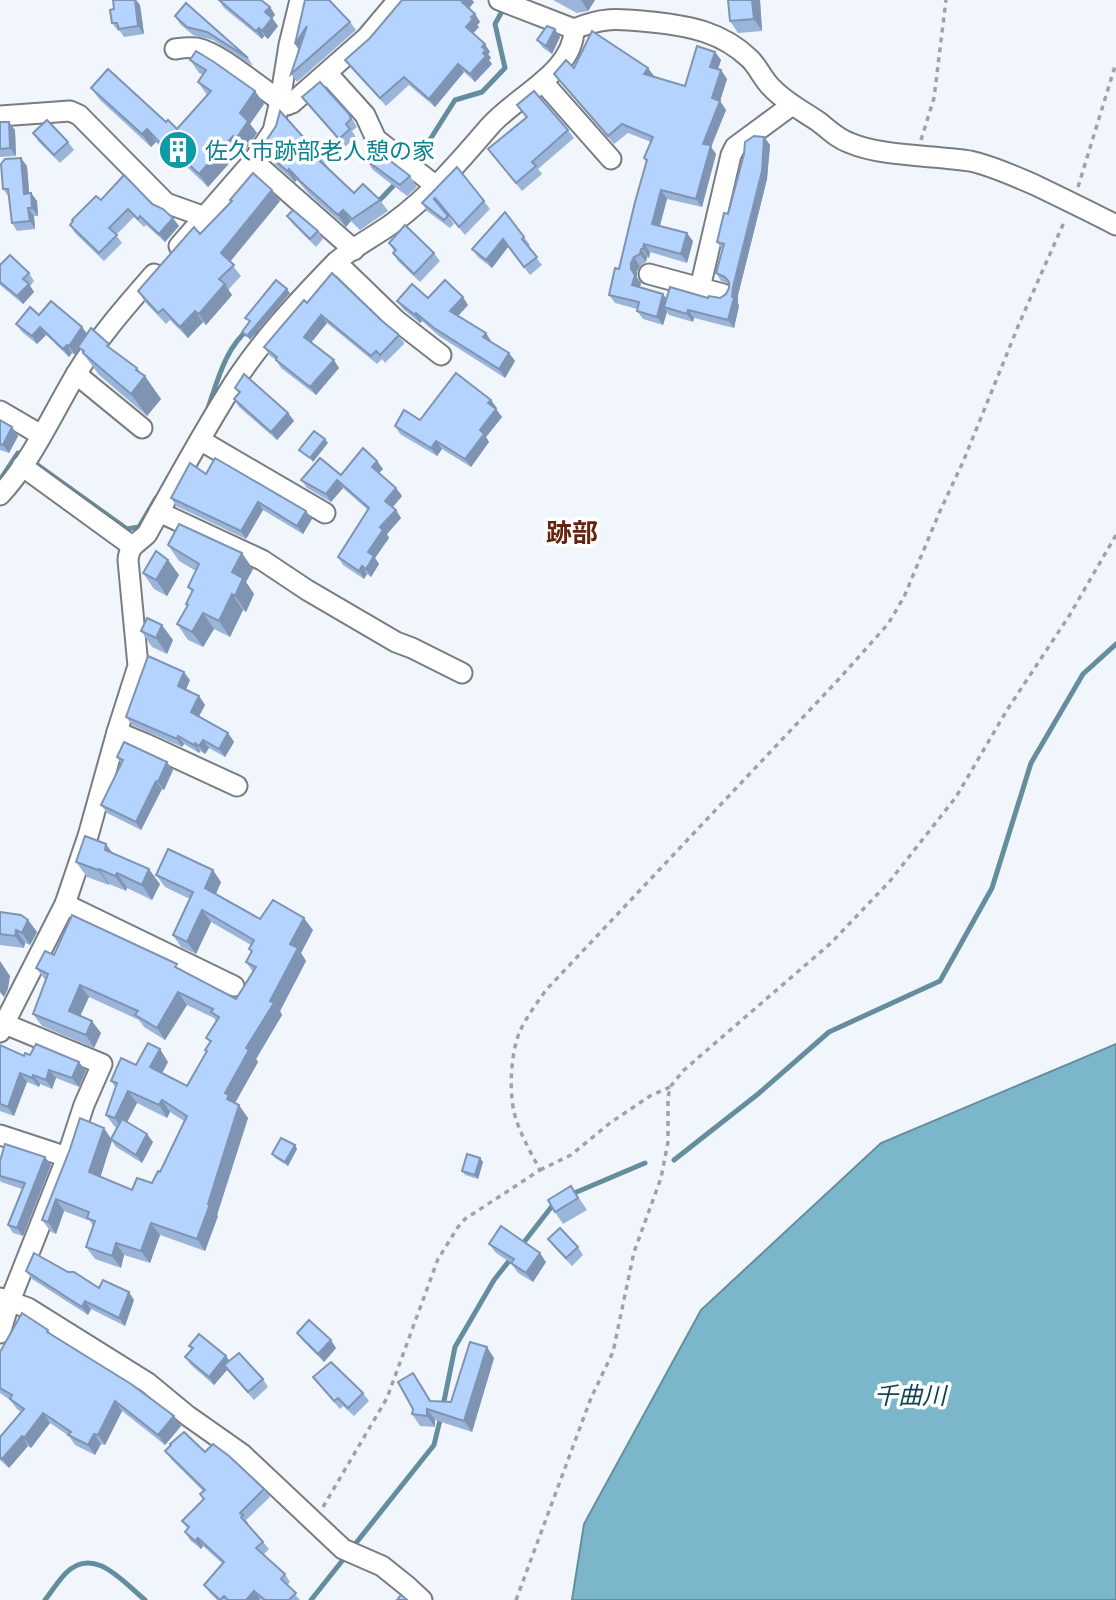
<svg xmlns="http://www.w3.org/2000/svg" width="1116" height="1600" viewBox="0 0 1116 1600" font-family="'Archivo Narrow','Noto Sans JP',sans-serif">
	<rect width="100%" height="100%" fill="#f1f6fc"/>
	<path fill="#7bb6cb" stroke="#648e9e" stroke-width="2" d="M1116,1044V1600H572L584,1524L701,1310L881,1143Z"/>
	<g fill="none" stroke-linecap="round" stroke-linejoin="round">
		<g stroke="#648e9e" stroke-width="5">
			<path d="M413,164L419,157L455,100L482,92L505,68L495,24L505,6"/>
			<path d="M375,205L397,182"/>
			<path d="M207,411C217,383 225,347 250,328L259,334L263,330"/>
			<path d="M0,480L18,453L39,466L127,529L139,527L156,498"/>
			<path d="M674,1160L758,1094L829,1032L940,981L992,888L1031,763L1083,674L1116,644"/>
			<path d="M572,1194L645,1163"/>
			<path d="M521,1246L556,1201"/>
			<path d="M443,1406L455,1347L494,1280L513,1256"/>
			<path d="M352,1548L434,1445L441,1416"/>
			<path d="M45,1600C52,1591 58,1581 66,1573C94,1545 123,1582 145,1600"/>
			<path d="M311,1600L346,1556"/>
		</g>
		<g stroke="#787d82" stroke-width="23">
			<g id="minor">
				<path d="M499,0L574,29C605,16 620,19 652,22C690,26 722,32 750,59C759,68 763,80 772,88C785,102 803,111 819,122C829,130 838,139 850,143C883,157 933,155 970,161C993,166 1014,176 1035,185C1062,198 1089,211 1116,225"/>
				<path d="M175,49C182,48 190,47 197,48C222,53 263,91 287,105L292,103L366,38L398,0"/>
				<path d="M327,73L365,115L376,139L436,186"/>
				<path d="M543,82L611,159"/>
				<path d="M0,116L70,111L79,115L166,203L205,217"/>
				<path d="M253,161L354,250"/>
				<path d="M179,246L253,161L273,131L280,101L289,45L300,0"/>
				<path d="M336,262L396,320L441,355"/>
				<path d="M649,274L723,294"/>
				<path d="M700,288L731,155L735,147L792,105"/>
				<path d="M76,374L142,428"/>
				<path d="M0,411L41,435"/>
				<path d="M200,440L325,513"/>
				<path d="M22,466L132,546"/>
				<path d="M0,495C31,462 52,415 75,376C97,339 126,306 154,274"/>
				<path d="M159,512L262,560L307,590L396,642L412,648L462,673"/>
				<path d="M117,732L146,744L237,786"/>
				<path d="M65,904L234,986"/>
				<path d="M0,1032L65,904L88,836L117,732L138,666L128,560C129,545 137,544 147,534C175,483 203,432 234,383C262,340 297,302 333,265C349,249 374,237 393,223C431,195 460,161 490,126C516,96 574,72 574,29"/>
				<path d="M0,1135L67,1157"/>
				<path d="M0,1298L28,1308L148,1383L188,1416L242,1454L343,1549L382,1566L407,1586L422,1600"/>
				<path d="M0,1333L10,1301L67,1157L84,1105L102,1064L5,1024"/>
			</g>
		</g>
		<g stroke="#9fa3a8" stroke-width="3.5" stroke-dasharray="5 5" stroke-linecap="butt">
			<path d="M921,140L934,98L946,0"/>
			<path d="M1078,187L1116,63"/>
			<path d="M540,1170L571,1155L610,1123L650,1096L670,1087"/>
			<path d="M323,1507L387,1398L438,1259L458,1227L465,1219L540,1170C532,1155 523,1139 517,1122C508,1099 510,1054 520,1031C527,1016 537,1003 546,990L839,679L888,624L904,597L940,511L963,462L1019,324L1065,220"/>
			<path d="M516,1600L591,1398L613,1352L634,1252L661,1178L668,1142V1098L670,1087L684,1070L831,943L890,881L956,797L1007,710L1069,616L1116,535"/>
		</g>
		<use href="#minor" stroke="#fff" stroke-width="19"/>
	</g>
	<g fill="#9bb5da" fill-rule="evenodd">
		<path d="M116,0H136L140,5L144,34L124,37L120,31H118L112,23Z"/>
		<path d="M219,0L263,1L270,7L275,15L272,18L278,26L268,39L264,36L262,39L224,8Z"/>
		<path d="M402,0H472L474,2L469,9L475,14L480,22L477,25L479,27L473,34L490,52L488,54L491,58L489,60L492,64L475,82L464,72L435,107L409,85L386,106L351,67L345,60L370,38Z"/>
		<path d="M553,0H595L588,11L577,13Z"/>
		<path d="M760,0L762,31L738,33L730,21Z"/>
		<path d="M186,3L248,58L253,66L213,40L193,35L180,24L175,16Z"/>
		<path d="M350,22L356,30L297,82L291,74Z"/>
		<path d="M560,37L552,54L543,48L537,40Z"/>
		<path d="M715,52L721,60L718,69L721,70L727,79L720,101L726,110L711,147L716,154L702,207L667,199L660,226L693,241L687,263L650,252L649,258L647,257L646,262L640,266L637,271V278L641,283L640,287L666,298H720L726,294L729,288V284L721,281L716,273L722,249L717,242L728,214L764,137L770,145L767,179L738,295V303L739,306L734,328L694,318L693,322L669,315L667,312L663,325L643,319L637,311V309L615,303L609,295L619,269L646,162L644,158L651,142L628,133L614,144L560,82L554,74L574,68L654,76L685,86Z"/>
		<path d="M190,60L255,91L264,104L250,124L257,133L245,151L242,149L208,187L183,163L180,165L170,154L169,156L156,142L151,147L100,100L91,88L166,122L177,129L207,95L198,82L203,75L199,73Z"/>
		<path d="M302,97L349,114L357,127L352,131L356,137L345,147L308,105Z"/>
		<path d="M517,105L568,130L574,138L538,169L542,174L522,191L488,149L526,117Z"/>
		<path d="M0,122L15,130L16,156L0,157Z"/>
		<path d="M33,133L68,142L74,150L60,163L38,141Z"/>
		<path d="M261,148L321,157L329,169L354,193L380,200L388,211L360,230L351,221L346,227L309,194L297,180L295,182L269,159Z"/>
		<path d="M366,160L410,176L417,187L407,196L373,170Z"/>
		<path d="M27,166L29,193H31L37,201L38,216H34L35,229L17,231L12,223L9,197L3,189Z"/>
		<path d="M101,200L152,204L179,226L165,242L146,225L144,227L134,217L116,235L122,243L104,261L75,233L70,225Z"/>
		<path d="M280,201L230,262L241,276L228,290L232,295L206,325L203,322L188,338L170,320L166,324L145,302L138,291L200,234Z"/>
		<path d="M484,201L490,209L465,235L441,206L454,224L450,228L427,211L422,203Z"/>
		<path d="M505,212L530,245L528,247L542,265L530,275L508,247L492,268L478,257L472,249Z"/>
		<path d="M287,216L318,231L323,239L316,247L293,224Z"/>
		<path d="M389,243L434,253L440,261L420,282L398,261L393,253L394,251Z"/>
		<path d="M0,265L29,273L34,281L30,286L34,292L23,304L0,285Z"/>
		<path d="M332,273L404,342V344L385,363L382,359L377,364L327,323L311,343L339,368L316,395L281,368L276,360L269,355L264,347L307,303Z"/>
		<path d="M428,298L468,305L458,316L486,333L491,342L509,353L515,361L505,378L439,336L422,321L420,323L403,309L397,301Z"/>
		<path d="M39,315L82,327L87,334L114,351L141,373L161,399L147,416L99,375L79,348L75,355L72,353L69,357L46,335L37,344L22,332L16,324Z"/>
		<path d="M235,388L288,413L294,421L277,440L239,407L234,399L239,394Z"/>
		<path d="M497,408L496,409L502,417L486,437L489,442L471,467L442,449L437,456L400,434L395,426L420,420Z"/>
		<path d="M0,420L12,427L18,436L9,453L0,450Z"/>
		<path d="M377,461L383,469L379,473L396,488L402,496L393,507L401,518L387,534L389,538L375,558L379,564L371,577L367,574L364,579L343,565L338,557L368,510L343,488L331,502L307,488L301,480L341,475Z"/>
		<path d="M206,474L306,511L312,519L303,534L263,510L246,539L176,506L171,498Z"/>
		<path d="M168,545L253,569L246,582L254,594L246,612L243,610L230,637L214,629L203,647L188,640L177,624L188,606L186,604L192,592L188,587L196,571L179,561Z"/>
		<path d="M168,560L179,575L167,596L154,589L143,573Z"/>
		<path d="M141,631L173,640L167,654L152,647Z"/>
		<path d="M190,680L186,690L199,696L205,705L199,716L228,733L234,742L225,757L209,748L205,754L200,751L199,753L184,744L182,747L132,725L126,717Z"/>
		<path d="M117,757L173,770L164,790L162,789L141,830L107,813L101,805L121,764Z"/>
		<path d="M112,853L160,884L152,900L127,888L126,891L109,884V885L87,877L76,862Z"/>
		<path d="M156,875L221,882L216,894L260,919L313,930L301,953L306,961L280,1011L282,1015L256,1059L258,1062L235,1103L248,1118L217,1215L218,1216L205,1251L160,1235L150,1263L124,1255L121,1268L95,1259L86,1247L93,1226L90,1221L64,1211L56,1234L51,1232L42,1220L70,1149L111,1139L117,1128L115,1127L106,1115L116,1088L111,1081L136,1065L168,1062L162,1073L187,1086L206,1052L210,1043L206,1038L216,1021L214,1018L187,1005L165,1040L144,1027L139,1020L89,997L80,1016L101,1033L94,1048L42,1026L33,1014L46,981L36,968L54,955L182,971L236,999L253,972L246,962L251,952L249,949L251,945L211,922L196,954L181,947L173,935L190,899L165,887ZM137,1103L167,1118L170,1112L184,1121L160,1172L152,1183L132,1190L100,1177L112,1141L116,1147L142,1163L153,1142L127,1122Z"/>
		<path d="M0,912L28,920L37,932L30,945L25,943L24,948L0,945Z"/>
		<path d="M0,1045L24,1056L86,1071L79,1087L56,1078L52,1089L40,1084L39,1087L27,1082L14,1116L0,1111Z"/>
		<path d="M295,1145L297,1149L288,1166L275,1158L272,1154Z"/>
		<path d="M45,1157L51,1165L23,1236L13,1233L8,1225L22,1189L1,1182L0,1180V1161Z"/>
		<path d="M480,1158L483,1162L478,1179L465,1175L462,1171Z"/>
		<path d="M571,1186L587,1210L563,1224L555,1212Z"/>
		<path d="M548,1239L578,1247L583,1255L572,1266L554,1247Z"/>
		<path d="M489,1244L546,1262L533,1282L518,1273L511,1263L496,1253Z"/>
		<path d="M26,1271L68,1272L99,1288L134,1300L125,1326L91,1309L88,1315L32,1279Z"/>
		<path d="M48,1330L52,1335L181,1426L165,1445L122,1411L105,1445L101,1444L95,1455L75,1445L69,1436L50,1423L31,1448L28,1446L9,1468L0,1460V1437L21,1412L17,1409L10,1400L0,1393V1352Z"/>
		<path d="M297,1333L336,1348L324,1362L303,1341Z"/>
		<path d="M189,1346L230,1361L263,1379L268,1387L254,1400L227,1370L214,1385L191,1365L185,1357L192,1349Z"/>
		<path d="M494,1358L472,1432L435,1420V1427L420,1426L412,1414L421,1384L431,1401L451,1402Z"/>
		<path d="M313,1377L363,1393L369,1401L354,1416L343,1406L340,1409L319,1385Z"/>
		<path d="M165,1451L205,1452L264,1489L270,1497L246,1520L248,1523L247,1524L263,1542L269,1549L263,1555L285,1574L290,1582L287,1585L300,1600H261L260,1599L259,1600H217L210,1593L204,1585L223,1564L203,1546L201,1549L190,1540L185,1532L188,1529L182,1521L203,1499L200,1494L203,1491L171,1459Z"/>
	</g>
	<g fill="#7e94b2">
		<path d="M135,0H136L140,5L144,34L138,26Z"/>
		<path d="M464,0H472L474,2L467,10L462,2Z"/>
		<path d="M581,0H595L588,11Z"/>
		<path d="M752,0H760L762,31L754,19Z"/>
		<path d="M270,7L275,15L272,18L278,26L268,39L262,31L265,12Z"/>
		<path d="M475,14L480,22L477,25L479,27L471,35L466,27Z"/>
		<path d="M307,26L300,52L295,44Z"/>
		<path d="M259,28L264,36L262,39L256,31Z"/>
		<path d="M555,29L560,37L552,54L546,46Z"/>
		<path d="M485,44L490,52L488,54L491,58L489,60L492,64L475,82L470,74L483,53L482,47Z"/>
		<path d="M715,52L721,60L716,75L710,67Z"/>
		<path d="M458,64L464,72L435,107L429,99Z"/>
		<path d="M648,68L654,76L650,82L644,74Z"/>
		<path d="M721,70L727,79L720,101L726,110L711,147L716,154L702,207L696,199L703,144L712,98Z"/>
		<path d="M255,91L264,104L250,124L257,133L245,151L236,139L240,113Z"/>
		<path d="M9,122L15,130L16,156L10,148Z"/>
		<path d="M147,129L156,142L151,147L142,134Z"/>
		<path d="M233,136L242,149L208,187L199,174Z"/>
		<path d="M764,137L770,145L767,179L738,295V303L739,306L734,328L728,320L733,287Z"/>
		<path d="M21,158L27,166L30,202L24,194Z"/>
		<path d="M289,169L297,180L295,182L287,171Z"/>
		<path d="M272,190L280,201L228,264L221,253Z"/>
		<path d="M661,190L667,199L658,232L652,224Z"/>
		<path d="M31,193L37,201L38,216L32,208Z"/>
		<path d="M28,208L34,216L35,229L30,221Z"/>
		<path d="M343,210L351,221L346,227L338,215Z"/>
		<path d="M173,218L179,226L165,242L159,234Z"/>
		<path d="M687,233L693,241L687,263L681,254Z"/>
		<path d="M503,239L508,247L492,268L486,260Z"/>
		<path d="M644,244L650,252L649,258L643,249Z"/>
		<path d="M641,249L647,257L646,262L640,254Z"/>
		<path d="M634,257L640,266L637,271V278L631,269V263Z"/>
		<path d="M635,275L641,283L638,294L632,285Z"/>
		<path d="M29,284L34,292L23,304L17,296Z"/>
		<path d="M225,284L232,295L206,325L199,314Z"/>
		<path d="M287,289L290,293L250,340L247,336Z"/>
		<path d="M663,294L669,302L664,307L667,312L663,325L657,317Z"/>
		<path d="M463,297L468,305L455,319L450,311Z"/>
		<path d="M688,310L694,318L693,322L687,314Z"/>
		<path d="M195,311L203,322L188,338L180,327Z"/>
		<path d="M416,313L422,321L420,323L415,315Z"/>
		<path d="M321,315L327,323L309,345L304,337Z"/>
		<path d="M40,327L46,335L37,344L32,336Z"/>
		<path d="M82,327L88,335L75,355L69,346Z"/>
		<path d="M486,333L491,341L489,345L483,337Z"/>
		<path d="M67,345L72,353L69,357L63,349Z"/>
		<path d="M509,353L515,361L505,378L499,369Z"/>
		<path d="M334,360L339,368L316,395L310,387Z"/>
		<path d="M137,368L144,377L145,376L161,399L147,416L131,394Z"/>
		<path d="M491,400L497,408L494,411L488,403Z"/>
		<path d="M496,409L502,417L486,437L489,442L471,467L465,459L480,430Z"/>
		<path d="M288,413L294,421L277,440L271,432Z"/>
		<path d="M12,427L18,436L9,453L3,445Z"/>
		<path d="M325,439L328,443L313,462L310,458Z"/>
		<path d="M436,441L442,449L437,456L431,448Z"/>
		<path d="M377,461L383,469L377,475L372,467Z"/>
		<path d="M337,480L343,488L331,502L326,494Z"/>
		<path d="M396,488L402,496L391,509L385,501Z"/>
		<path d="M258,502L263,510L246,539L241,531Z"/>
		<path d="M396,510L401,518L387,534L389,538L375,558L379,564L371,577L366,569L368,552L380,527Z"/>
		<path d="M306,511L312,519L303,534L297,526Z"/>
		<path d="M242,553L253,569L246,582L254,594L246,612L235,596L232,572Z"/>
		<path d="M168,560L179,575L167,596L156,580Z"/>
		<path d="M362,566L367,574L364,579L359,571Z"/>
		<path d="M232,594L243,610L230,637L219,621Z"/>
		<path d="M203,613L214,629L203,647L192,632Z"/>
		<path d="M162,625L173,640L167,654L156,638Z"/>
		<path d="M184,672L190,680L184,694L178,686Z"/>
		<path d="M199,696L205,705L197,720L191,712Z"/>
		<path d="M228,733L234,742L225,757L219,749Z"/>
		<path d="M178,736L184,744L182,747L177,739Z"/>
		<path d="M203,740L209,748L205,754L199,746Z"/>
		<path d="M195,743L200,751L199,753L194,745Z"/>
		<path d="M167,762L173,770L164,790L158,782Z"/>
		<path d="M156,781L162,789L141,830L136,822Z"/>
		<path d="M106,844L117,859L105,850Z"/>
		<path d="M99,869L109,884V885L98,870Z"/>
		<path d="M149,869L160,884L152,900L142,885Z"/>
		<path d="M213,870L221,882L213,900L205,888Z"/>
		<path d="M117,873L127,888L126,891L115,876Z"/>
		<path d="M202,910L211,922L196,954L187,942Z"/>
		<path d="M304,918L313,930L301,953L306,961L280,1011L282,1015L256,1059L258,1062L235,1103L227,1099L225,1093L270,1001L290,944Z"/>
		<path d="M28,920L37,932L30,945L22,933Z"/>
		<path d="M16,930L25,943L24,948L15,936Z"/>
		<path d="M0,961L10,976L8,989L4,997L0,992Z"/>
		<path d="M80,985L89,997L77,1023L69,1011Z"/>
		<path d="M178,992L187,1005L165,1040L157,1028Z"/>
		<path d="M92,1021L101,1033L94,1048L86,1035Z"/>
		<path d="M160,1049L168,1062L159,1079L150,1067Z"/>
		<path d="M79,1062L86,1071L79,1087L72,1078Z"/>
		<path d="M49,1070L56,1078L52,1089L46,1080Z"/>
		<path d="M20,1073L27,1082L14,1116L8,1107Z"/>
		<path d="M33,1075L40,1084L39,1087L32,1078Z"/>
		<path d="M128,1091L137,1103L123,1130L115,1118Z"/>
		<path d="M162,1100L170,1112L167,1118L159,1105Z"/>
		<path d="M239,1105L248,1118L217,1215L218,1216L205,1251L197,1239Z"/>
		<path d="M104,1128L112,1140L98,1185L89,1172Z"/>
		<path d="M147,1134L153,1142L142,1163L136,1155Z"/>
		<path d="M295,1145L297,1149L288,1166L285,1162Z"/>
		<path d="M45,1157L51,1165L23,1236L17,1228Z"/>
		<path d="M480,1158L483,1162L478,1179L475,1175Z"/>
		<path d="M56,1199L64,1211L56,1234L48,1222Z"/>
		<path d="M151,1223L160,1235L150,1263L141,1251Z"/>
		<path d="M116,1243L124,1255L121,1268L112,1256Z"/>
		<path d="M540,1253L546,1262L533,1282L526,1273Z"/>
		<path d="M129,1292L134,1300L125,1326L119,1318Z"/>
		<path d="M85,1301L91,1309L88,1315L82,1307Z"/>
		<path d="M331,1340L336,1348L324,1362L318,1354Z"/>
		<path d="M487,1347L494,1358L472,1432L464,1421Z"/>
		<path d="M226,1356L232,1364L224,1365L227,1370L214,1385L209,1377Z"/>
		<path d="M115,1401L122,1411L105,1445L98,1435Z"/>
		<path d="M427,1409L435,1420V1427L427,1416Z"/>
		<path d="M43,1413L50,1423L31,1448L24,1438Z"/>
		<path d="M174,1416L181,1426L165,1445L158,1435Z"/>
		<path d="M94,1434L101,1444L95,1455L88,1445Z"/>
		<path d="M22,1436L28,1446L9,1468L2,1459Z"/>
		<path d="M198,1538L203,1546L201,1549L195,1541Z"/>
		<path d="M254,1591L260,1599L259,1600H246Z"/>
	</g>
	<g fill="#b4d3fe" stroke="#7e94b2" stroke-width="2">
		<path d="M113,0H135L138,26L119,29L117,23H112L110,10L114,9Z"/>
		<path d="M219,0H261L270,7L265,12L272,18L262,31L259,28L256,31Z"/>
		<path d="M305,0H329L350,22L291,74L307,26L295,44Z"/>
		<path d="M402,0H464L462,2L475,14L471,17L473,19L466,27L485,44L482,47L486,50L483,53L486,56L470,74L458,64L429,99L404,77L380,98L345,60L370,38Z"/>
		<path d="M728,0H752L754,19L730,21Z"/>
		<path d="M186,3L248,58L207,32L187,27L175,16Z"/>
		<path d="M547,26L555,29L546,46L537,40Z"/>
		<path d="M592,31L648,68L644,74L685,86L697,46L715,52L710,67L721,70L712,98L720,101L703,144L711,145L696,199L661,190L652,224L687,233L681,254L644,244L643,249H641L640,254L634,257L631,263V269L635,275L632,285L663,294L657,317L637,311L639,302L609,295L615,268L619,269L635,202L647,160L644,158L653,137L622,124L608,136L554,74L566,60L574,68Z"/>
		<path d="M196,51L214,62L255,91L240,113L248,121L236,139L233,136L199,174L174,150L171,153L161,142L160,143L147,129L142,134L91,88L108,69L166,122L168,120L177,129L211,91L198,82L206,70L190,60Z"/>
		<path d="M320,82L349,114L351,119L346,124L350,129L339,139L302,97Z"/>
		<path d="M534,91L568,130L532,162L536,166L516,183L488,149L527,117L517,105Z"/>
		<path d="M280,111L321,157L319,160L354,193L363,184L380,200L352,219L343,210L338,215L301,182L289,169L287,171L261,148L276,126Z"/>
		<path d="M47,120L68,142L54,155L33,133Z"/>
		<path d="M0,122H9L10,148L0,149Z"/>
		<path d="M754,136L764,137L762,171L733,287L732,297L734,298L728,320L688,310L687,314L664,307L670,287L708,298L709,296L720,298L726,294L729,288V282L725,277L716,273L724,244L717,242L724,213L728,214L744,154L745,142Z"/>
		<path d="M375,149L410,176L400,185L366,160Z"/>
		<path d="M21,158L24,194L31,193L32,208H28L30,221L12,223L8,189H3L1,164L5,159Z"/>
		<path d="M457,167L484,201L459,227L435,198L434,199L448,216L444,220L422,203Z"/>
		<path d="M253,173L272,190L221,253L234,265L219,279L225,284L199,314L195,311L180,327L163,309L158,313L138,291L194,227L200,234L232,201L230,200Z"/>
		<path d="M124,175L152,204L163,209L173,218L159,234L140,216L138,219L128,209L109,228L117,235L99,253L70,225L73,221L72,220L96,196L101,200Z"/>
		<path d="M293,210L318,231L310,239L287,216Z"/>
		<path d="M505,212L524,237L522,239L537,257L524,267L503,239L486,260L472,249Z"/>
		<path d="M405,225L434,253L414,274L393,253L396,250L389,243Z"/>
		<path d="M10,255L29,273L23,279L29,284L17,296L0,282V265Z"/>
		<path d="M332,273L382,321L398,334V336L380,355L376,351L371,356L321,315L304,337L334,360L310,387L276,360L277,357L264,347L304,300L307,303Z"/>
		<path d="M276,280L287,289L247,336L242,332L250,321L245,318Z"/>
		<path d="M445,280L463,297L450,311L486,333L483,337L509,353L499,369L434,328L416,313L415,315L397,301L412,284L428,298Z"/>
		<path d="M51,301L82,327L69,346L67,345L63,349L40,327L32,336L16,324L30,307L39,315Z"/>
		<path d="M91,328L109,344L107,346L137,368L136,370L145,376L131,394L83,353L84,351L78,347Z"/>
		<path d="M456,373L491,400L488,403L496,409L480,430L484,434L465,459L436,441L431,448L395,426L404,410L420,420Z"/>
		<path d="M244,374L288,413L271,432L234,399L240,392L235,388Z"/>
		<path d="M0,420L12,427L3,445L0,444Z"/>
		<path d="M314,431L325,439L310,458L299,450Z"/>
		<path d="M363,448L377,461L372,467L396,488L385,501L396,510L380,527L383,530L368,552L374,556L366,569L362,566L359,571L338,557L369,508L337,480L326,494L301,480L320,458L341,475Z"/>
		<path d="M215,458L306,511L297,526L258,502L241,531L171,498L190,463L206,474Z"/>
		<path d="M179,524L242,553L232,572L243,578L235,596L232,594L219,621L203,613L192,632L177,624L188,605L186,604L193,590L188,587L199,564L168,545Z"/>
		<path d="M156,551L168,560L156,580L143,573Z"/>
		<path d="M147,618L162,625L156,638L141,631Z"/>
		<path d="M148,656L184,672L178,686L199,696L191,712L228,733L219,749L203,740L199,746L195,743L194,745L178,736L177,739L126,717Z"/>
		<path d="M124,742L167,762L158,782L156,781L136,822L101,805L123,760L117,757Z"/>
		<path d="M85,836L106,844L105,850L149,869L142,885L117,873L115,876L99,869L98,870L76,862Z"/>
		<path d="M168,849L213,870L205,888L260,919L273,900L304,918L290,944L298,948L270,1001L274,1003L246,1048L249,1050L225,1093L229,1095L227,1099L239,1105L208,1204H210L197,1239L151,1223L141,1251L116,1243L112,1256L86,1247L95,1221L87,1218L89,1212L56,1199L48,1222L42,1220L70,1149L80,1118L104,1128L89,1172L132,1190L137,1178L152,1183L158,1171L160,1172L187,1116L162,1100L159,1105L128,1091L115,1118L106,1115L117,1083L111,1081L121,1058L136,1065L148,1043L160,1049L150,1067L187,1086L207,1051L205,1050L211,1041L206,1038L219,1017L211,1012L213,1009L178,992L157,1028L135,1015L138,1011L80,985L69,1011L92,1021L86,1035L33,1014L48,974L36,968L45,951L54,955L72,915L177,964L175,967L236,999L256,967L246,962L252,951L249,949L254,940L202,910L187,942L173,935L193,892L156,875Z"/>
		<path d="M0,912L21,915L28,920L22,933L16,930L15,936L0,934Z"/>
		<path d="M36,1044L79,1062L72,1078L49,1070L46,1080L33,1075L32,1078L20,1073L8,1107L0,1104V1045L24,1056L25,1053L30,1055Z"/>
		<path d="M122,1119L147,1134L136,1155L111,1139Z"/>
		<path d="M281,1138L295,1145L285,1162L272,1154Z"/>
		<path d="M5,1144L45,1157L17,1228L8,1225L25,1183L0,1176V1161Z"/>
		<path d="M467,1154L480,1158L475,1175L462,1171Z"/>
		<path d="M571,1186L578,1198L555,1212L548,1200Z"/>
		<path d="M501,1226L540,1253L526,1273L511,1263L514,1259L489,1244Z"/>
		<path d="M560,1228L578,1247L566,1258L548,1239Z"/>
		<path d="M34,1253L68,1272H74L99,1288L103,1280L129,1292L119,1318L85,1301L82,1307L26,1271Z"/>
		<path d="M22,1313L48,1330L47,1332L131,1384L174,1416L158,1435L115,1401L98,1435L94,1434L88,1445L68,1435L71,1432L43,1413L24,1438L22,1436L2,1459L0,1457V1437L24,1409L10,1399L12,1395L0,1388V1352Z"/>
		<path d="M309,1320L331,1340L318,1354L297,1333Z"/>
		<path d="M199,1334L226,1356L209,1377L185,1357L193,1348L189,1346Z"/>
		<path d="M470,1342L487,1347L464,1421L427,1409V1416L412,1414L413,1409L398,1382L413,1373L430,1401L451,1402Z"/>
		<path d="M239,1353L263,1379L248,1392L224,1365Z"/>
		<path d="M331,1362L363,1393L348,1408L338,1398L334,1401L313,1377Z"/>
		<path d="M184,1432L205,1452L213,1444L229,1456L264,1489L240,1513L243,1515L241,1517L263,1542L256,1548L285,1574L281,1579L296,1593L289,1600H265L254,1591L246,1600H228L224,1596L220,1600L204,1585L224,1562L198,1538L195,1541L185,1532L189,1527L182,1521L204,1499L200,1494L205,1490L165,1451L171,1445L170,1444Z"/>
		<path d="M401,1595L407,1600H397Z"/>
	</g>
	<defs>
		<g id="building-disc" transform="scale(2.0125)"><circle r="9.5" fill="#0f9aa8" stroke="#fff"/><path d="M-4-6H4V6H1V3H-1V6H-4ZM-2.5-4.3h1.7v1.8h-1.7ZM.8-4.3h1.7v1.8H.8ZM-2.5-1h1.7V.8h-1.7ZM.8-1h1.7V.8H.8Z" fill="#fff"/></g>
	</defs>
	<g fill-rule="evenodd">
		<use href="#building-disc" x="178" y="150"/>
	</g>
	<g text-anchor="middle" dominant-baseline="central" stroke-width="7" stroke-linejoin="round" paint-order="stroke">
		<g font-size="23" fill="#0d838f" stroke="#fff" text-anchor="start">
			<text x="205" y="150">佐久市跡部老人憩の家</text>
		</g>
		<g font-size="24" font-style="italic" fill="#104454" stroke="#fff">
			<text x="910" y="1395">千曲川</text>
		</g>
		<g font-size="26" font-weight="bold" fill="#65240e" stroke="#fff">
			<text x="572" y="532">跡部</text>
		</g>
	</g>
</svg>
